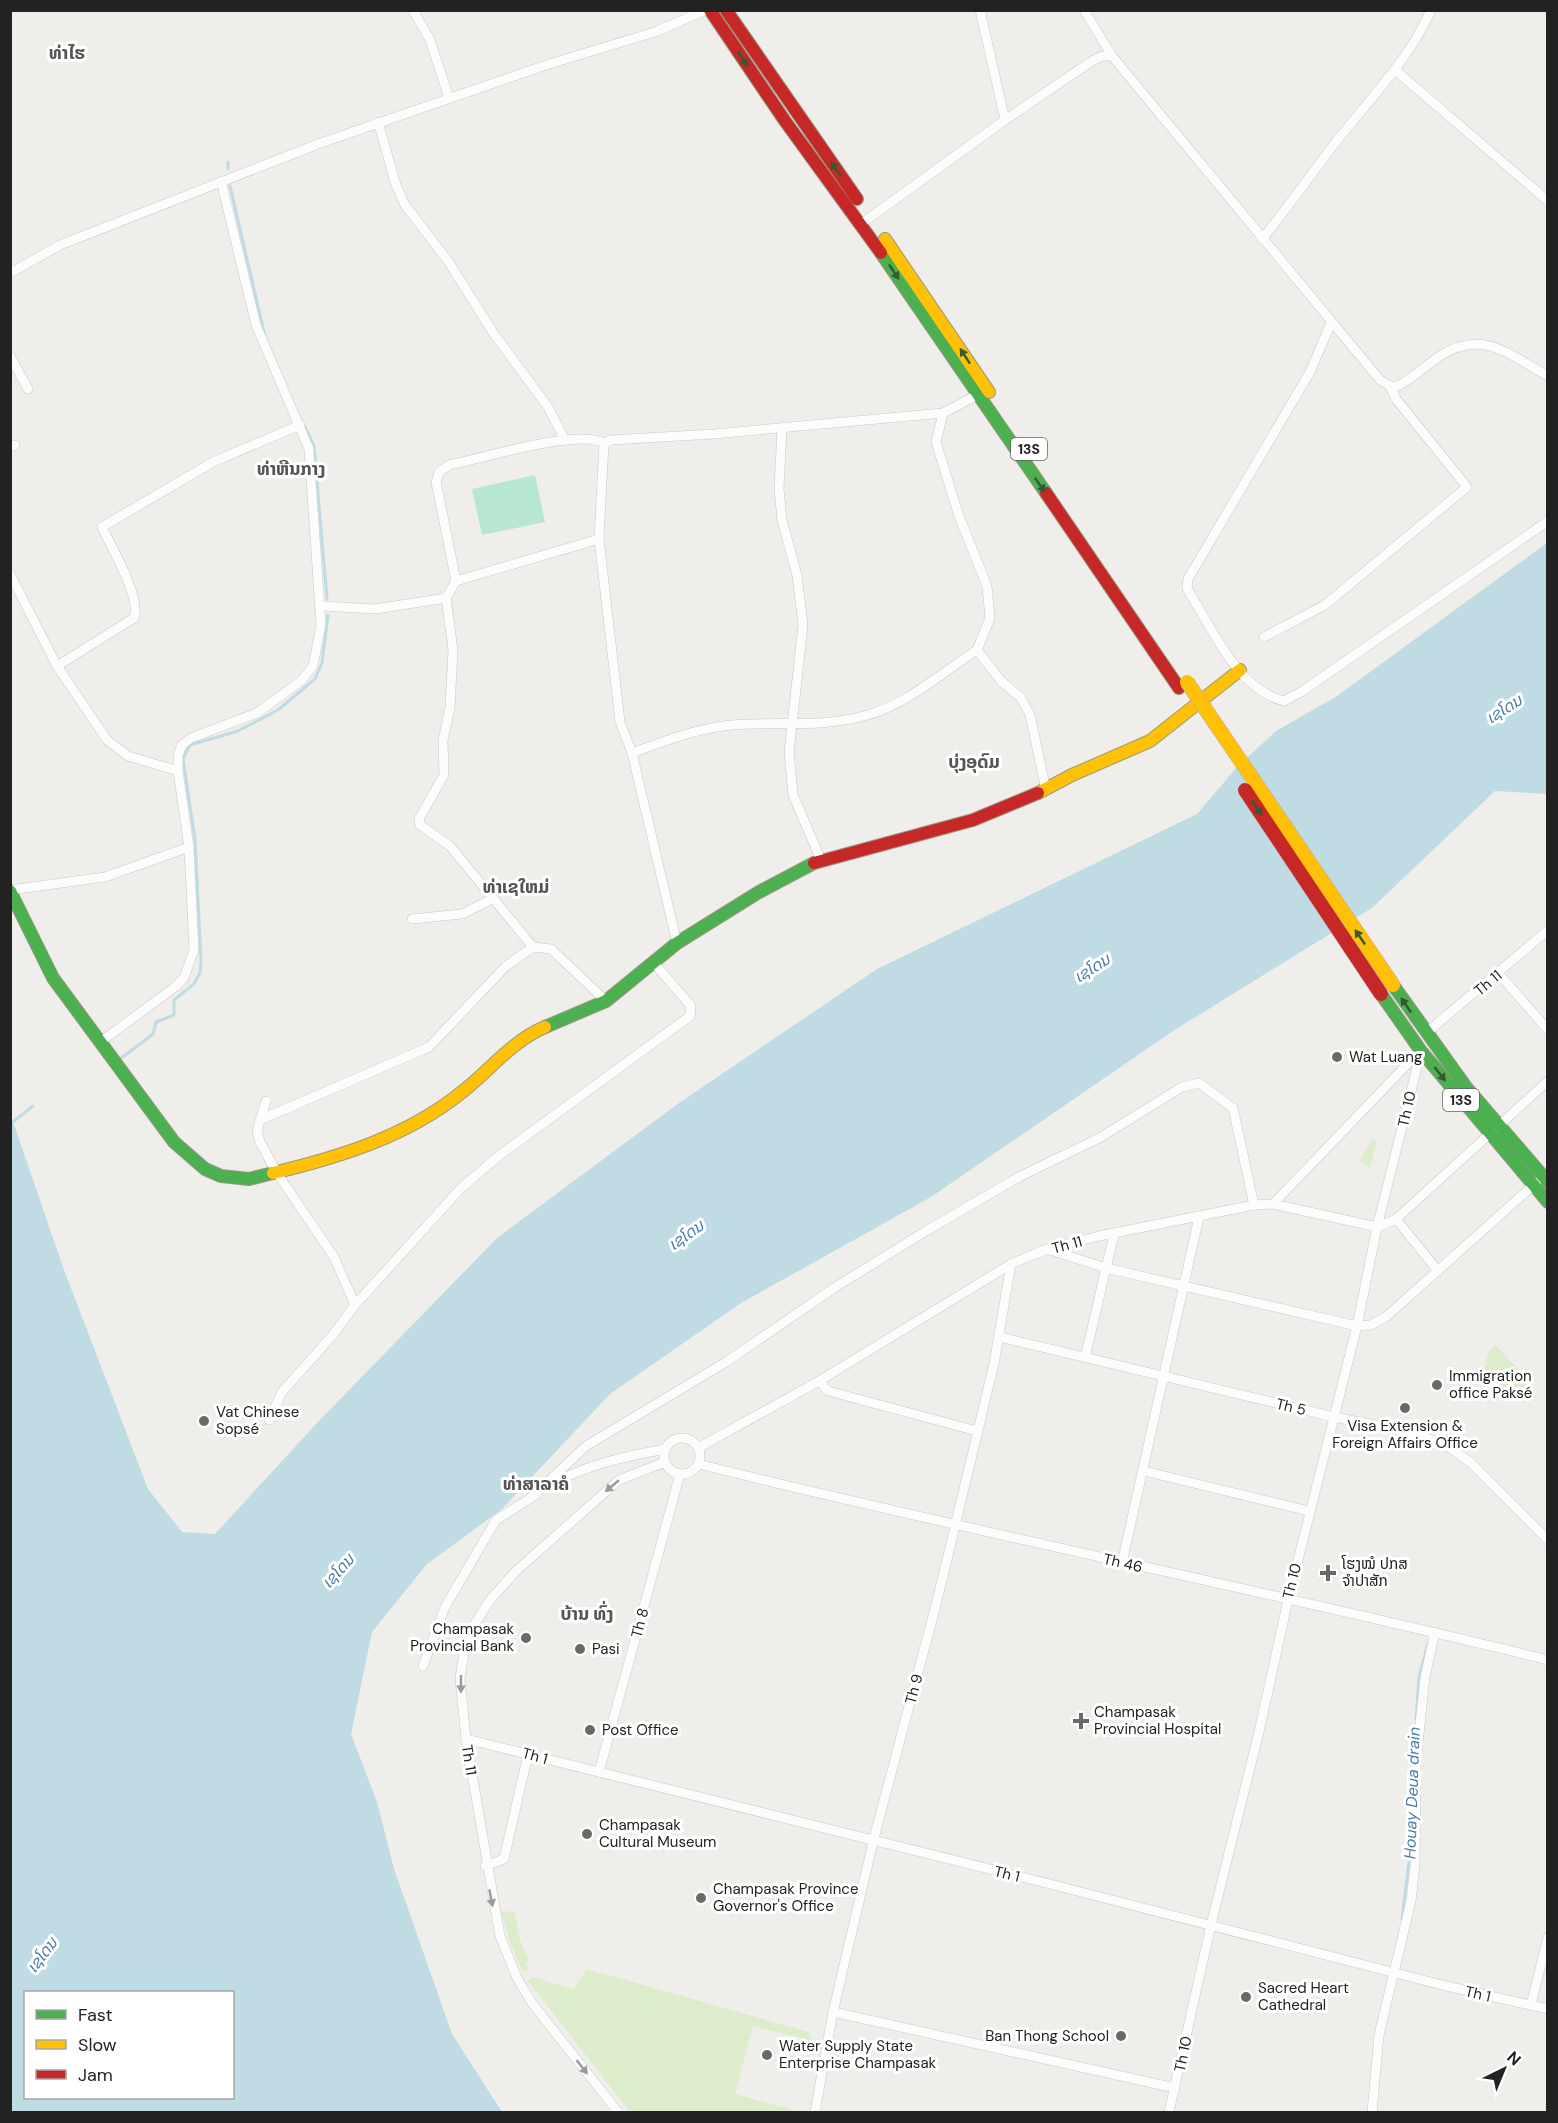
<svg xmlns="http://www.w3.org/2000/svg" width="1558" height="2123" viewBox="0 0 1558 2123" font-family="'DM Sans','Noto Sans Lao',sans-serif">
	<rect width="100%" height="100%" fill="#f0eeeb"/>
	<g fill="#ddeccb">
		<path d="M1372,1139L1377,1141L1370,1168L1360,1161Z"/>
		<path d="M1495,1344L1523,1375L1520,1378L1538,1397L1509,1401L1495,1388L1484,1371L1488,1352Z"/>
		<path d="M514,1911L520,1940L529,1961L526,1962L528,1970L523,1972L511,1945L501,1912Z"/>
		<path d="M587,1969L809,2032L812,2041L753,2026L735,2094L793,2110V2112H630L528,1981L533,1977L573,1989Z"/>
	</g>
	<path fill="#b7e6d2" d="M535,475L545,522L482,535L472,489Z"/>
	<path fill="#bfdbe3" fill-rule="evenodd" d="M1547,543V794L1495,791L1372,908L1173,1031L931,1197L741,1303L610,1394L502,1509L427,1564L372,1632L351,1734L377,1802L394,1869L452,2034L502,2112H11L10,1113L64,1270L148,1489L182,1532L215,1534L317,1423L497,1238L679,1103L877,969L1197,814L1237,767L1276,731L1337,696ZM26,1992H232V2098H26Z"/>
	<g fill="none" stroke-linecap="round" stroke-linejoin="round">
		<g stroke="#bfdbe3" stroke-width="3">
			<path d="M228,162V169"/>
			<path d="M230,186L265,336"/>
			<path d="M304,425L314,446L327,599"/>
			<path d="M120,1059L153,1034L156,1022L174,1015V1000L194,984L200,973L201,960L195,839L183,759L190,745L238,731L278,710L315,679L322,663L328,615"/>
			<path d="M14,1121L33,1106"/>
			<path d="M1416,1719L1419,1677L1428,1644"/>
			<path d="M1402,1919L1411,1845"/>
		</g>
		<g stroke="#c9c8c7" stroke-width="10">
			<g id="street">
				<path d="M413,10L430,40L449,98"/>
				<path d="M980,10L1005,120"/>
				<path d="M1084,10L1112,56"/>
				<path d="M1395,70L1548,201"/>
				<path d="M378,122L396,185L405,205L448,261L494,334L548,407L565,440"/>
				<path d="M861,224L1005,120L1092,61L1102,56H1112L1380,380L1390,386H1398C1414,378 1426,365 1440,356C1484,328 1510,356 1548,376"/>
				<path d="M1262,239C1285,211 1305,183 1326,155C1362,106 1406,66 1431,10"/>
				<path d="M10,273L60,245L318,144L546,65L655,32L706,10"/>
				<path d="M1331,323L1310,372L1188,579L1187,588L1192,597C1215,634 1239,690 1284,701L1301,692L1548,521"/>
				<path d="M10,356L28,389"/>
				<path d="M943,413L936,442L959,516L987,586L990,618L977,650L1001,681L1021,698L1030,715L1046,790"/>
				<path d="M782,428L779,489L782,520L797,575L803,625L789,752L793,795L821,860"/>
				<path d="M604,443L599,539L620,722L632,753L677,943"/>
				<path d="M10,447L15,445"/>
				<path d="M10,574L57,666L107,740L128,756L178,771"/>
				<path d="M456,581L599,539"/>
				<path d="M322,606L375,609L446,598"/>
				<path d="M1264,637L1325,605L1467,487L1396,399L1390,386"/>
				<path d="M57,666L134,618C142,599 111,546 102,527L213,462L300,425"/>
				<path d="M632,753C665,741 697,728 732,725C777,721 820,728 864,716C907,705 941,673 977,650"/>
				<path d="M10,890L105,877L189,847"/>
				<path d="M412,919L462,914L492,899"/>
				<path d="M533,947L450,846L420,825L419,819L444,775L443,740L450,708L453,650L446,598L456,581L436,482L439,472L449,465C483,459 576,428 604,443L611,440L714,434L943,413L981,393"/>
				<path d="M1499,974L1548,1030"/>
				<path d="M1426,1033L1548,930"/>
				<path d="M99,1043L175,987L184,978L194,950L189,847L178,771V755L182,745L191,738L257,713L301,681L313,666L321,625L309,449L256,325L221,181"/>
				<path d="M266,1101L257,1131L260,1142L277,1173L334,1257L355,1305L332,1336L282,1392L269,1420"/>
				<path d="M260,1120L429,1047L506,966L533,947L551,949L606,1001"/>
				<path d="M1273,1204L1377,1227L1396,1219L1548,1081"/>
				<path d="M1396,1219L1438,1271"/>
				<path d="M1047,1249L1106,1268L1357,1326L1371,1325L1387,1316L1537,1182"/>
				<path d="M355,1305L461,1188L500,1155L690,1016L691,1006L653,962"/>
				<path d="M1000,1337L1334,1417L1401,1430L1445,1444L1470,1462L1548,1540"/>
				<path d="M1085,1358L1114,1234"/>
				<path d="M819,1381L828,1391L977,1431"/>
				<circle cx="682" cy="1456" r="18"/>
				<path d="M698,1448L819,1381L1011,1264L1047,1249L1099,1236L1254,1205L1273,1204L1419,1052"/>
				<path d="M698,1464C980,1534 1266,1590 1548,1660"/>
				<path d="M1144,1471L1309,1511"/>
				<path d="M549,1486C584,1465 626,1456 666,1449"/>
				<path d="M533,1496L586,1446L726,1362L834,1288L926,1231L1019,1177L1101,1137L1182,1087L1199,1083L1233,1108L1254,1205"/>
				<path d="M1122,1563L1199,1217"/>
				<path d="M423,1666L445,1607L496,1520L537,1494"/>
				<path d="M466,1739L1046,1883L1442,1985L1548,2009"/>
				<path d="M599,1772L680,1474"/>
				<path d="M485,1866L504,1859L528,1754"/>
				<path d="M1531,2005L1548,1937"/>
				<path d="M833,2012L1175,2088"/>
				<path d="M618,2112L532,2003L517,1978L500,1936L466,1739L460,1678L464,1653L474,1625L490,1600L516,1571L619,1480L665,1462"/>
				<path d="M815,2112L833,2012L873,1842L937,1601L994,1364L1011,1264"/>
				<path d="M1169,2112L1211,1925L1259,1732L1288,1600L1357,1326L1377,1227L1421,1051"/>
				<path d="M1372,2112L1379,2035L1411,1901L1415,1866L1416,1763L1425,1677L1435,1632"/>
			</g>
		</g>
		<g stroke="#999a82" stroke-width="14">
			<g id="fast">
				<path d="M881,253L1046,493"/>
				<path d="M10,891L53,978L174,1142L205,1169L221,1176L249,1179L273,1173"/>
				<path d="M1393,985L1466,1087L1548,1182"/>
				<path d="M1381,994L1421,1051L1548,1202"/>
				<path d="M545,1027L606,1001L677,943L759,892L814,863"/>
			</g>
		</g>
		<g stroke="#999a82" stroke-width="14">
			<g id="slow">
				<path d="M885,239L989,392"/>
				<path d="M1038,793L1072,775L1150,741L1240,670"/>
				<path d="M273,1173C340,1157 408,1136 462,1092C490,1070 512,1041 545,1027"/>
			</g>
		</g>
		<g stroke="#999a82" stroke-width="14">
			<g id="jam">
				<path d="M710,10L785,121L881,253"/>
				<path d="M726,10L857,199"/>
				<path d="M1046,493L1179,688"/>
				<path d="M814,863L973,820L1038,793"/>
			</g>
		</g>
		<use href="#street" stroke="#fdfcfc" stroke-width="9"/>
		<use href="#fast" stroke="#4caf50" stroke-width="12"/>
		<use href="#slow" stroke="#ffc107" stroke-width="12"/>
		<use href="#jam" stroke="#c62828" stroke-width="12"/>
		<g stroke="#c5a2ac" stroke-width="15" stroke-linecap="butt">
			<path id="slow-bridge" d="M1187,682L1393,985"/>
		</g>
		<g stroke="#c5a2ac" stroke-width="15" stroke-linecap="butt">
			<path id="jam-bridge" d="M1245,790L1381,994"/>
		</g>
		<use href="#slow-bridge" stroke="#ffc107" stroke-width="14"/>
		<use href="#jam-bridge" stroke="#c62828" stroke-width="14"/>
	</g>
	<defs><path id="oneway-solid" d="M-6-.8H1V-3.2L6.5 0L1 3.2V.8H-6Z" transform="scale(1.5)"/></defs>
	<g fill="#335a34">
		<use href="#oneway-solid" transform="translate(743 59) rotate(56)"/>
		<use href="#oneway-solid" transform="translate(836 169) rotate(-126)"/>
		<use href="#oneway-solid" transform="translate(894 272) rotate(56)"/>
		<use href="#oneway-solid" transform="translate(965 356) rotate(-123)"/>
		<use href="#oneway-solid" transform="translate(1040 485) rotate(55)"/>
		<use href="#oneway-solid" transform="translate(1257 808) rotate(56)"/>
		<use href="#oneway-solid" transform="translate(1360 937) rotate(-124)"/>
		<use href="#oneway-solid" transform="translate(1406 1005) rotate(-124)"/>
		<use href="#oneway-solid" transform="translate(1440 1074) rotate(52)"/>
	</g>
	<g fill="#9a9a9a">
		<use href="#oneway-solid" transform="translate(612 1486) rotate(140)"/>
		<use href="#oneway-solid" transform="translate(461 1684) rotate(90)"/>
		<use href="#oneway-solid" transform="translate(491 1898) rotate(79)"/>
		<use href="#oneway-solid" transform="translate(582 2067) rotate(52)"/>
	</g>
	<g fill="#6a6968" stroke="#fff" stroke-width="2">
		<circle cx="1337" cy="1057" r="6"/>
		<circle cx="1437" cy="1385" r="6"/>
		<circle cx="1405" cy="1408" r="6"/>
		<circle cx="204" cy="1421" r="6"/>
		<path d="M1325 1564h6v6h6v6h-6v6h-6v-6h-6v-6h6z"/>
		<circle cx="526" cy="1638" r="6"/>
		<circle cx="580" cy="1649" r="6"/>
		<path d="M1078 1712h6v6h6v6h-6v6h-6v-6h-6v-6h6z"/>
		<circle cx="590" cy="1730" r="6"/>
		<circle cx="587" cy="1834" r="6"/>
		<circle cx="701" cy="1898" r="6"/>
		<circle cx="1246" cy="1997" r="6"/>
		<circle cx="1121" cy="2036" r="6"/>
		<circle cx="767" cy="2055" r="6"/>
	</g>
	<g text-anchor="middle" dominant-baseline="central" stroke-width="6" stroke-linejoin="round" paint-order="stroke">
		<g fill="#fff" stroke="#646464" stroke-width="1.5">
			<rect x="1011" y="438" width="36" height="22" rx="4.5"/>
			<rect x="1443" y="1089" width="36" height="22" rx="4.5"/>
		</g>
		<g font-size="14" font-weight="bold" fill="#222">
			<text x="1029" y="449">13S</text>
			<text x="1461" y="1100">13S</text>
		</g>
		<g font-size="15" fill="#222" stroke="#fff">
			<text transform="translate(1488 983) rotate(-40)">Th 11</text>
			<text transform="translate(1407 1109) rotate(-77)">Th 10</text>
			<text transform="translate(1067 1245) rotate(-15)">Th 11</text>
			<text transform="translate(1291 1407) rotate(13)">Th 5</text>
			<text transform="translate(1123 1563) rotate(13)">Th 46</text>
			<text transform="translate(1292 1581) rotate(-76)">Th 10</text>
			<text transform="translate(640 1623) rotate(-75)">Th 8</text>
			<text transform="translate(914 1689) rotate(-75)">Th 9</text>
			<text transform="translate(535 1756) rotate(15)">Th 1</text>
			<text transform="translate(469 1760) rotate(81)">Th 11</text>
			<text transform="translate(1007 1874) rotate(14)">Th 1</text>
			<text transform="translate(1478 1994) rotate(13)">Th 1</text>
			<text transform="translate(1183 2054) rotate(-78)">Th 10</text>
		</g>
		<g font-size="15" fill="#222" stroke="#fff" text-anchor="start">
			<text x="1349" y="1057">Wat Luang</text>
			<text x="1449" y="1376">Immigration<tspan x="1449" dy="17">office Paksé</tspan></text>
			<text x="216" y="1412">Vat Chinese<tspan x="216" dy="17">Sopsé</tspan></text>
			<text x="1405" y="1426" text-anchor="middle">Visa Extension &amp;<tspan x="1405" dy="17">Foreign Affairs Office</tspan></text>
			<text x="1342" y="1564">ໂຮງໝໍ ປກສ<tspan x="1342" dy="17">ຈຳປາສັກ</tspan></text>
			<text x="514" y="1629" text-anchor="end">Champasak<tspan x="514" dy="17">Provincial Bank</tspan></text>
			<text x="592" y="1649">Pasi</text>
			<text x="1094" y="1712">Champasak<tspan x="1094" dy="17">Provincial Hospital</tspan></text>
			<text x="602" y="1730">Post Office</text>
			<text x="599" y="1825">Champasak<tspan x="599" dy="17">Cultural Museum</tspan></text>
			<text x="713" y="1889">Champasak Province<tspan x="713" dy="17">Governor's Office</tspan></text>
			<text x="1258" y="1988">Sacred Heart<tspan x="1258" dy="17">Cathedral</tspan></text>
			<text x="1109" y="2036" text-anchor="end">Ban Thong School</text>
			<text x="779" y="2046">Water Supply State<tspan x="779" dy="17">Enterprise Champasak</tspan></text>
		</g>
		<g font-size="16" font-style="italic" fill="#4a7aab" stroke="#fff">
			<text transform="translate(1504 709) rotate(-32)">ເຊໂດນ</text>
			<text transform="translate(1092 968) rotate(-32)">ເຊໂດນ</text>
			<text transform="translate(686 1235) rotate(-35)">ເຊໂດນ</text>
			<text transform="translate(338 1571) rotate(-48)">ເຊໂດນ</text>
			<text transform="translate(1412 1793) rotate(-88)">Houay Deua drain</text>
			<text transform="translate(42 1955) rotate(-53)">ເຊໂດນ</text>
		</g>
		<g font-size="18" font-weight="bold" fill="#555" stroke="#fff">
			<text x="67" y="53">ທ່າໄຮ</text>
			<text x="291" y="469">ທ່າຫີນກາງ</text>
			<text x="974" y="762">ບຸ່ງອຸດົມ</text>
			<text x="516" y="887">ທ່າເຊໃຫມ່</text>
			<text x="536" y="1484">ທ່າສາລາຄໍ</text>
			<text x="587" y="1614">ບ້ານ ທົ່ງ</text>
		</g>
	</g>
	<rect width="1558" height="2123" fill="none" stroke="#222222" stroke-width="24"/>
	<rect x="24" y="1991" width="210" height="108" fill="#ffffff" stroke="#a7a7a7" stroke-width="1.5"/>
	<rect x="36" y="2010" width="30" height="9" fill="#4caf50" stroke="#a7a7a7" stroke-width="1.5"/>
	<text x="78" y="2021" font-size="18" fill="#222222">Fast</text>
	<rect x="36" y="2040" width="30" height="9" fill="#ffc107" stroke="#a7a7a7" stroke-width="1.5"/>
	<text x="78" y="2051" font-size="18" fill="#222222">Slow</text>
	<rect x="36" y="2070" width="30" height="9" fill="#c62828" stroke="#a7a7a7" stroke-width="1.5"/>
	<text x="78" y="2081" font-size="18" fill="#222222">Jam</text>
	<g transform="translate(1504 2069) rotate(43)" stroke="#ffffff" stroke-width="4.5" paint-order="stroke">
	<path d="M0-4.5L10 22L0 15L-10 22Z" fill="#222222"/>
	<text y="-9" font-size="16" font-weight="bold" text-anchor="middle" fill="#222222">N</text>
	</g>
</svg>
